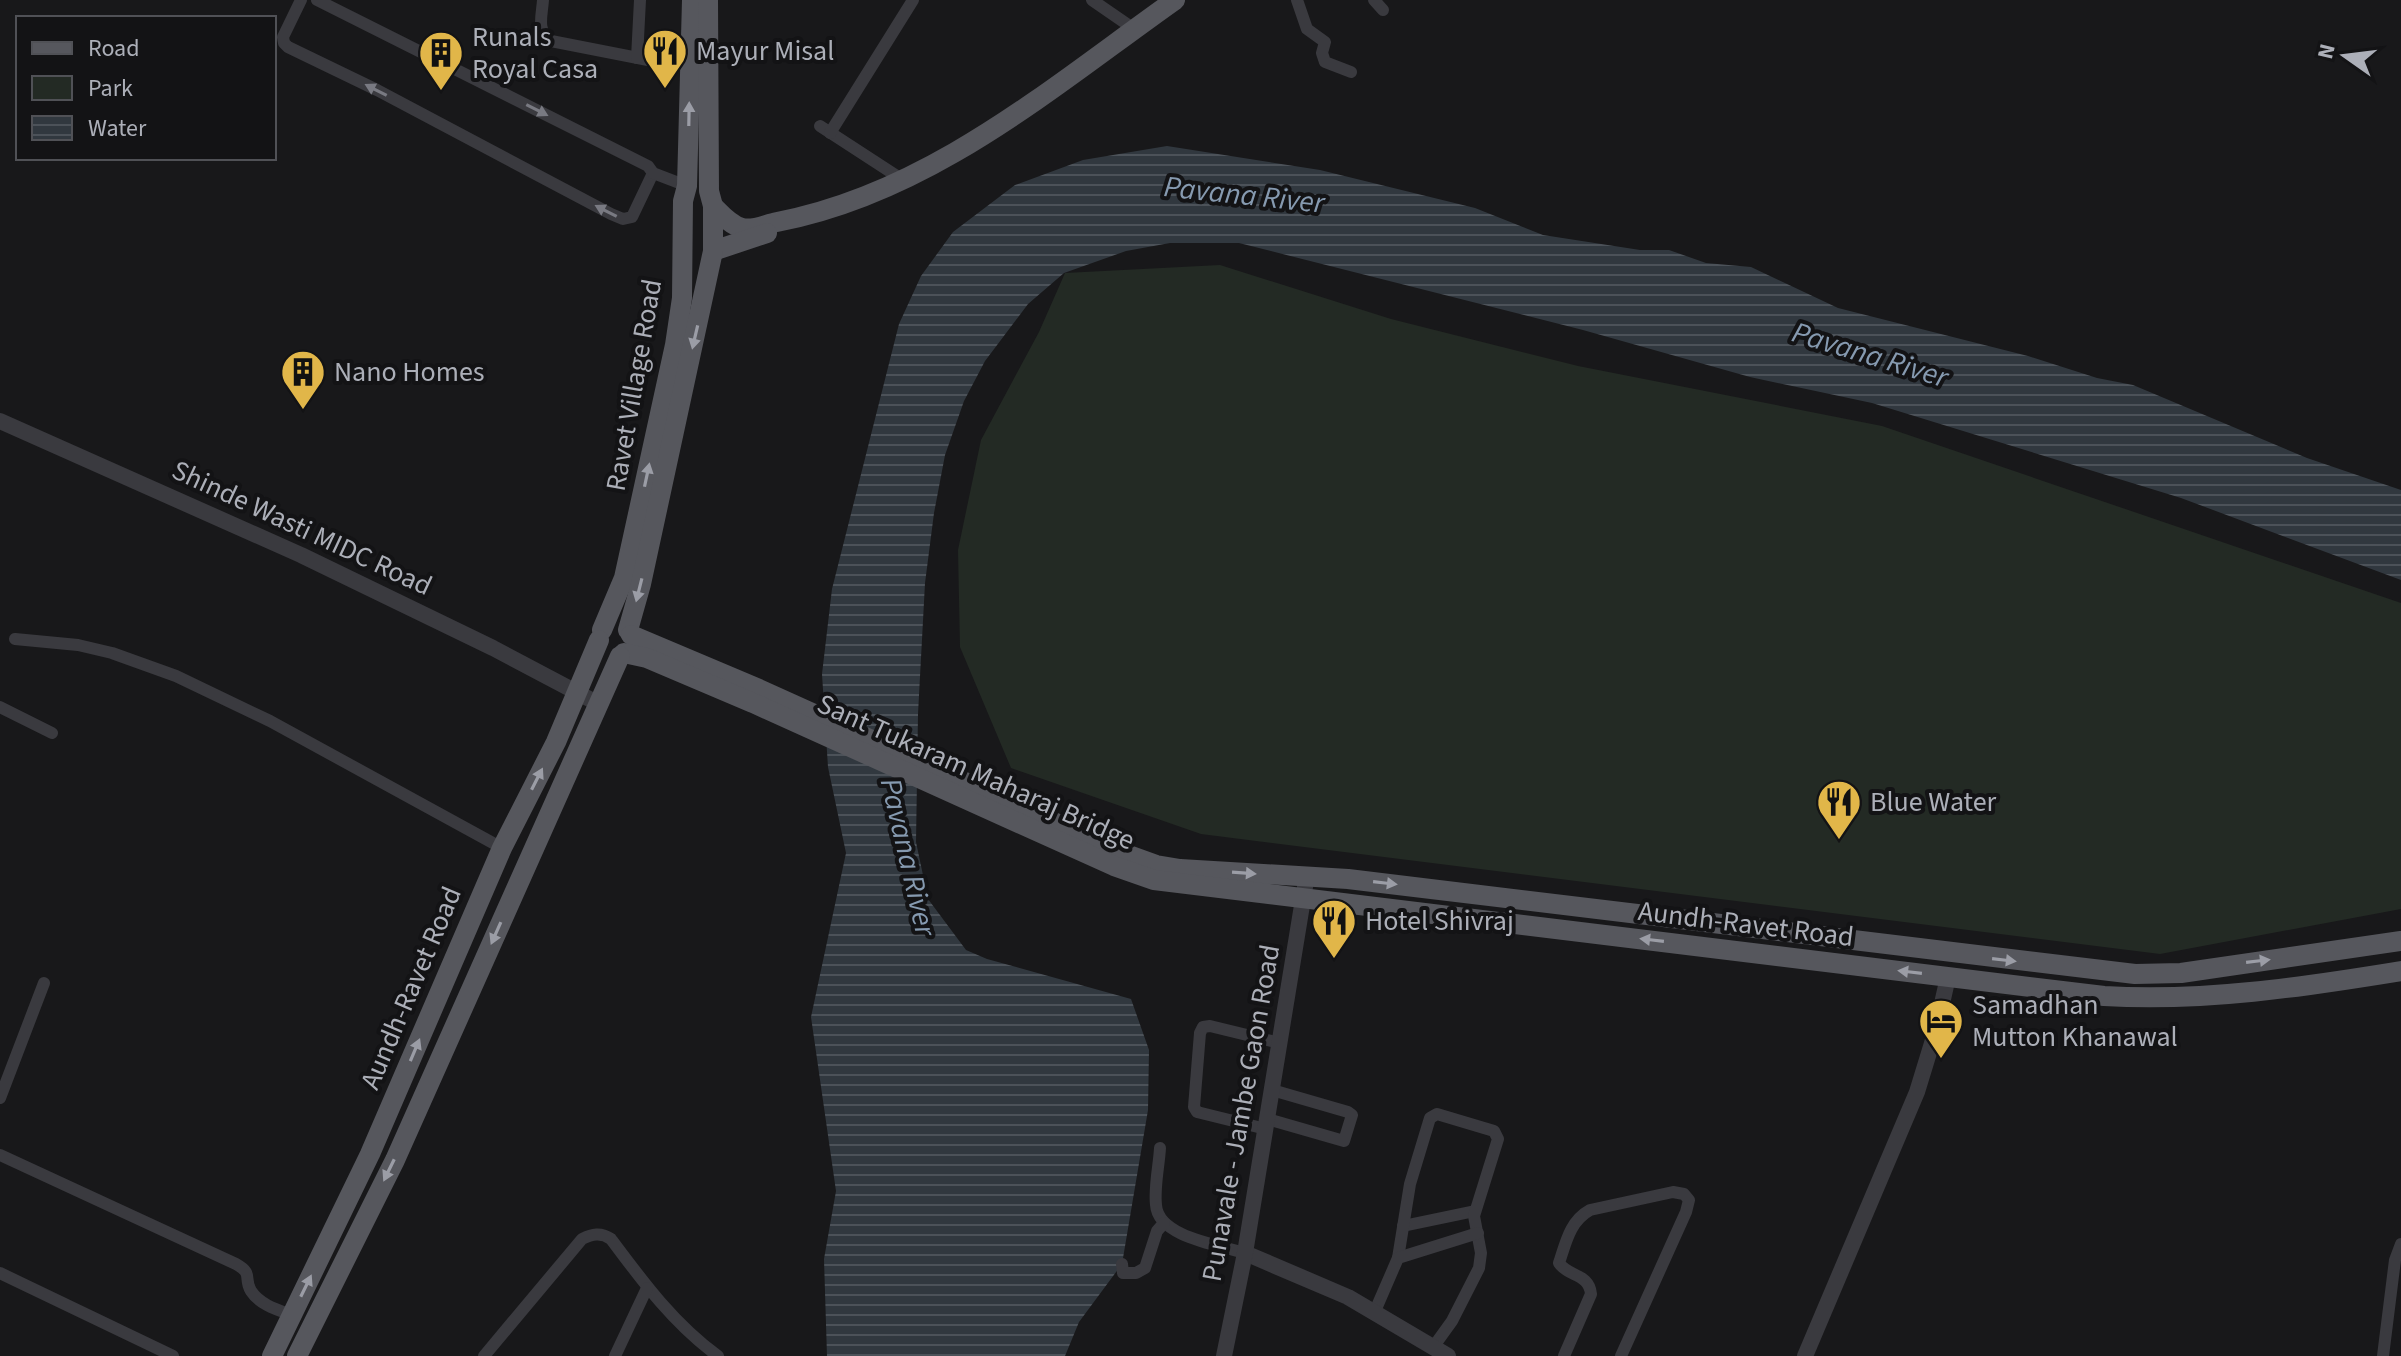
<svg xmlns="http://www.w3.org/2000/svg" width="2401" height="1356" viewBox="0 0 2401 1356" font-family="'Source Sans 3',sans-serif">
	<defs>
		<pattern id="water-rules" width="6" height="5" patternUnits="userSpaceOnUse" patternTransform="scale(2)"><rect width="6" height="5" fill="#31383f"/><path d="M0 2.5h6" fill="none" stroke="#4c5259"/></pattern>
	</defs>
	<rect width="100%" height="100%" fill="#18181a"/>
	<path fill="#232a24" d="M1220,265L1391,319L1578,366L1882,426L2401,603V909L2160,954L1201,834L1011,768L960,647L958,550L981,440L1039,332L1065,273Z"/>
	<path fill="url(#water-rules)" d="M1167,146L1320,170L1475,208L1543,235L1640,250H1669L1706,263L1751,267L1838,308L2028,356L2097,378L2133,385L2307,458L2401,490V580L2181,498L1872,403L1750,377L1583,330L1239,243H1170L1126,251L1064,273L1028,304L985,361L964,401L945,455L934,513L925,583L918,714L916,842L928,899L966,950L987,959L1131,999L1149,1050L1148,1110L1122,1264L1079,1322L1065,1356H827L824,1259L836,1191L811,1017L846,853L828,767L822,674L832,589L899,324L921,276L953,232L1015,185L1083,160Z"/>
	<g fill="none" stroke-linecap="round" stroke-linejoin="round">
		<g stroke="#3a3a3f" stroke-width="12">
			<path d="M301,0L283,37L284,43L288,47L377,90L611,214L623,219L632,217L653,173"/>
			<path d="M317,0L648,166L653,173L687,186"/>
			<path d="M543,0C542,16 536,31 551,41L648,60L690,65"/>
			<path d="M1092,0L1134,29"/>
			<path d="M1297,0L1307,29L1325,42L1322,53L1325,62L1351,72"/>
			<path d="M1374,0L1383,10"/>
			<path d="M637,58L640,0"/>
			<path d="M820,126L903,180"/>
			<path d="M830,133L913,0"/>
			<path d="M15,639L78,645L112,653L176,676L270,721L502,848"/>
			<path d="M0,707L52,733"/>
			<path d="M0,1098L44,983"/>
			<path d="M1267,1119L1344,1141L1352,1115L1348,1112L1272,1090"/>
			<path d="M1266,1129L1197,1112L1194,1107L1200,1033L1203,1027L1210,1026L1280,1043"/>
			<path d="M1160,1148C1159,1166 1154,1187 1156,1205C1158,1237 1219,1245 1245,1253"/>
			<path d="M0,1155L236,1264C254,1274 243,1278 251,1291C260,1305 278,1310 292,1315"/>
			<path d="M1403,1226L1475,1211"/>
			<path d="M1398,1258L1410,1184L1430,1118L1437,1114L1494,1131L1498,1139L1474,1216L1481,1253L1479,1268L1452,1321L1434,1346"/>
			<path d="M1122,1264L1123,1273H1136L1145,1268L1157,1231L1164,1223"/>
			<path d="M0,1273L173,1356"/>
			<path d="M1375,1311L1398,1258L1478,1233"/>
			<path d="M484,1356L582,1239C592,1234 601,1232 611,1239C643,1282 674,1324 718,1356"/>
			<path d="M615,1356L647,1288"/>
			<path d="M1564,1356L1591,1294C1589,1273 1568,1277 1559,1263C1566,1242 1570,1221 1590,1210L1673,1192L1684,1194L1689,1200L1686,1212L1621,1356"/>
			<path d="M2383,1356L2395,1260L2401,1244"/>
		</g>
		<g stroke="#3a3a3f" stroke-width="16">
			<path d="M0,421L301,555L493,648L597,703"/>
			<path d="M1245,1253L1348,1297L1448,1356"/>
			<path d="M1224,1356L1245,1253L1305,887"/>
			<path d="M1805,1356L1917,1092L1936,1030L1948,977"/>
		</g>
		<g stroke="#56575d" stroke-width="20">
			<path d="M713,206C721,214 730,225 742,228C753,231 766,224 777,222C930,193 1052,87 1175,0"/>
			<path d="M713,251L767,233"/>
			<path d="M602,630L624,578L675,345L682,298L683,201L687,186L692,0"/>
			<path d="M628,630L641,584L713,251V206L709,191L708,0"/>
			<path d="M631,635L759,689L1120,852L1156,865L1180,869L1348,879L2135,974L2181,973L2401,941"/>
			<path d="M624,653L647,658L753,703L1114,866L1154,880L2104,996C2204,1002 2303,987 2401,971"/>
			<path d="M272,1356L370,1154L502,848L556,742L599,640"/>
			<path d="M297,1356L395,1160L620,656"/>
		</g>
	</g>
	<defs><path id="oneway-solid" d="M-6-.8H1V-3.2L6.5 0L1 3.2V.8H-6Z" transform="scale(2)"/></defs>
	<g fill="#797a82">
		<use href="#oneway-solid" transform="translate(376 90) rotate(-153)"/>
		<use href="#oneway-solid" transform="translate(537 110) rotate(27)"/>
		<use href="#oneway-solid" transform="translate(606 211) rotate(-153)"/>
	</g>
	<g fill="#9b9da6">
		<use href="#oneway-solid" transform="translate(689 114) rotate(-89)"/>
		<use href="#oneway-solid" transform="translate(695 337) rotate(103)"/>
		<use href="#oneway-solid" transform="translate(647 475) rotate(-78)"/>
		<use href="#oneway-solid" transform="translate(639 590) rotate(104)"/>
		<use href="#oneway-solid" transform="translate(537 779) rotate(-63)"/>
		<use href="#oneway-solid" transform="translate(1244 873) rotate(4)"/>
		<use href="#oneway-solid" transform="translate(1385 883) rotate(7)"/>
		<use href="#oneway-solid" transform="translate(496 933) rotate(114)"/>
		<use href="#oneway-solid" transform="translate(1652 940) rotate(-173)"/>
		<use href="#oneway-solid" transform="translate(2004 960) rotate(7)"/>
		<use href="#oneway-solid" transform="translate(2258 961) rotate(-7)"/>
		<use href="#oneway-solid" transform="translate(1910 972) rotate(-173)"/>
		<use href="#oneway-solid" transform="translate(415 1050) rotate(-67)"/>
		<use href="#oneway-solid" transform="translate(389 1170) rotate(116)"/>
		<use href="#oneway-solid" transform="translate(306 1286) rotate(-64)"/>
	</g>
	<defs>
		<g id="restaurant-pin" transform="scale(2.3)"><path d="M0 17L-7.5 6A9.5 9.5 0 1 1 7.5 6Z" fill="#e1b649" stroke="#131315"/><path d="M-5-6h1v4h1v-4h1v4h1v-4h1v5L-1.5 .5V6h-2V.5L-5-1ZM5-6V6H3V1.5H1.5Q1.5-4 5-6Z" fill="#111"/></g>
		<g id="building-pin" transform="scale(2.3)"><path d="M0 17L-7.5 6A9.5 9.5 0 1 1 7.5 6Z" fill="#e1b649" stroke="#131315"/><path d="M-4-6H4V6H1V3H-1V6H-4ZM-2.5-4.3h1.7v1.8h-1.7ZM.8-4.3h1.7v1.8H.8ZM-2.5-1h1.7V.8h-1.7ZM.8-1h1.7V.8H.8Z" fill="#111"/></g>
		<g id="hotel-pin" transform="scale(2.3)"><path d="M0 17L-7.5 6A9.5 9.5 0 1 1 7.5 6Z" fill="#e1b649" stroke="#131315"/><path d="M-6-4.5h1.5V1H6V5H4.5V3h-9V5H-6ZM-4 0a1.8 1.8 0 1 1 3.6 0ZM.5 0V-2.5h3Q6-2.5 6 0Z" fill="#111"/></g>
	</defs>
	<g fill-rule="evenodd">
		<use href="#restaurant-pin" x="665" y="51"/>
		<use href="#building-pin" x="441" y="53"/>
		<use href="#building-pin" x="303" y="372"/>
		<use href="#restaurant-pin" x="1839" y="802"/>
		<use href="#restaurant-pin" x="1334" y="921"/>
		<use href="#hotel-pin" x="1941" y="1021"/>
	</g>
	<g text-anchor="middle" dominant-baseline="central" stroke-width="8" stroke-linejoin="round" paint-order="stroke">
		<g font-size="28" fill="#acafb8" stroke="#131315" text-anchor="start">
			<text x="472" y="37">Runals<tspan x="472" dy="32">Royal Casa</tspan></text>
			<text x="696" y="51">Mayur Misal</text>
			<text x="334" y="372">Nano Homes</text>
			<text x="1870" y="802">Blue Water</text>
			<text x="1365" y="921">Hotel Shivraj</text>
			<text x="1972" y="1005">Samadhan<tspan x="1972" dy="32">Mutton Khanawal</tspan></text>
		</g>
		<g font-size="28" fill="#acafb8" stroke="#131315">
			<text transform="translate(634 385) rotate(-80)">Ravet Village Road</text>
			<text transform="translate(302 528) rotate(25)">Shinde Wasti MIDC Road</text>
			<text transform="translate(976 772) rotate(24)">Sant Tukaram Maharaj Bridge</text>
			<text transform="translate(1746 924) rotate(7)">Aundh-Ravet Road</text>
			<text transform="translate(411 988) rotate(-67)">Aundh-Ravet Road</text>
			<text transform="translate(1241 1113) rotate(-80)">Punavale - Jambe Gaon Road</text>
		</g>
		<g font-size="30" font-style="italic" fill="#869ab0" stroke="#131315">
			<text transform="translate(1244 195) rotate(6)">Pavana River</text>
			<text transform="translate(1870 355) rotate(17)">Pavana River</text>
			<text transform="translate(908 857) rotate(77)">Pavana River</text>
		</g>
	</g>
	<rect x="16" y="16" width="260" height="144" fill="#131315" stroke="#505156" stroke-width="2"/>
	<rect x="32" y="42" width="40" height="12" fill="#56575d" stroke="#505156" stroke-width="2"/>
	<text x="88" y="56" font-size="24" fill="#acafb8">Road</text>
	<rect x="32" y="76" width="40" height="24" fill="#232a24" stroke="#505156" stroke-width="2"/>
	<text x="88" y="96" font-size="24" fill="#acafb8">Park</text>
	<rect x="32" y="116" width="40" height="24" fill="url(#water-rules)" stroke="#505156" stroke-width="2"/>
	<text x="88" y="136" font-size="24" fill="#acafb8">Water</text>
	<g transform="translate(2345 56) rotate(284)" stroke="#131315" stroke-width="6" paint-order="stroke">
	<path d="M0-6L14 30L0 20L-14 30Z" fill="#acafb8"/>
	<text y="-12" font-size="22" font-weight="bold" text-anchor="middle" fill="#acafb8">N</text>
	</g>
</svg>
